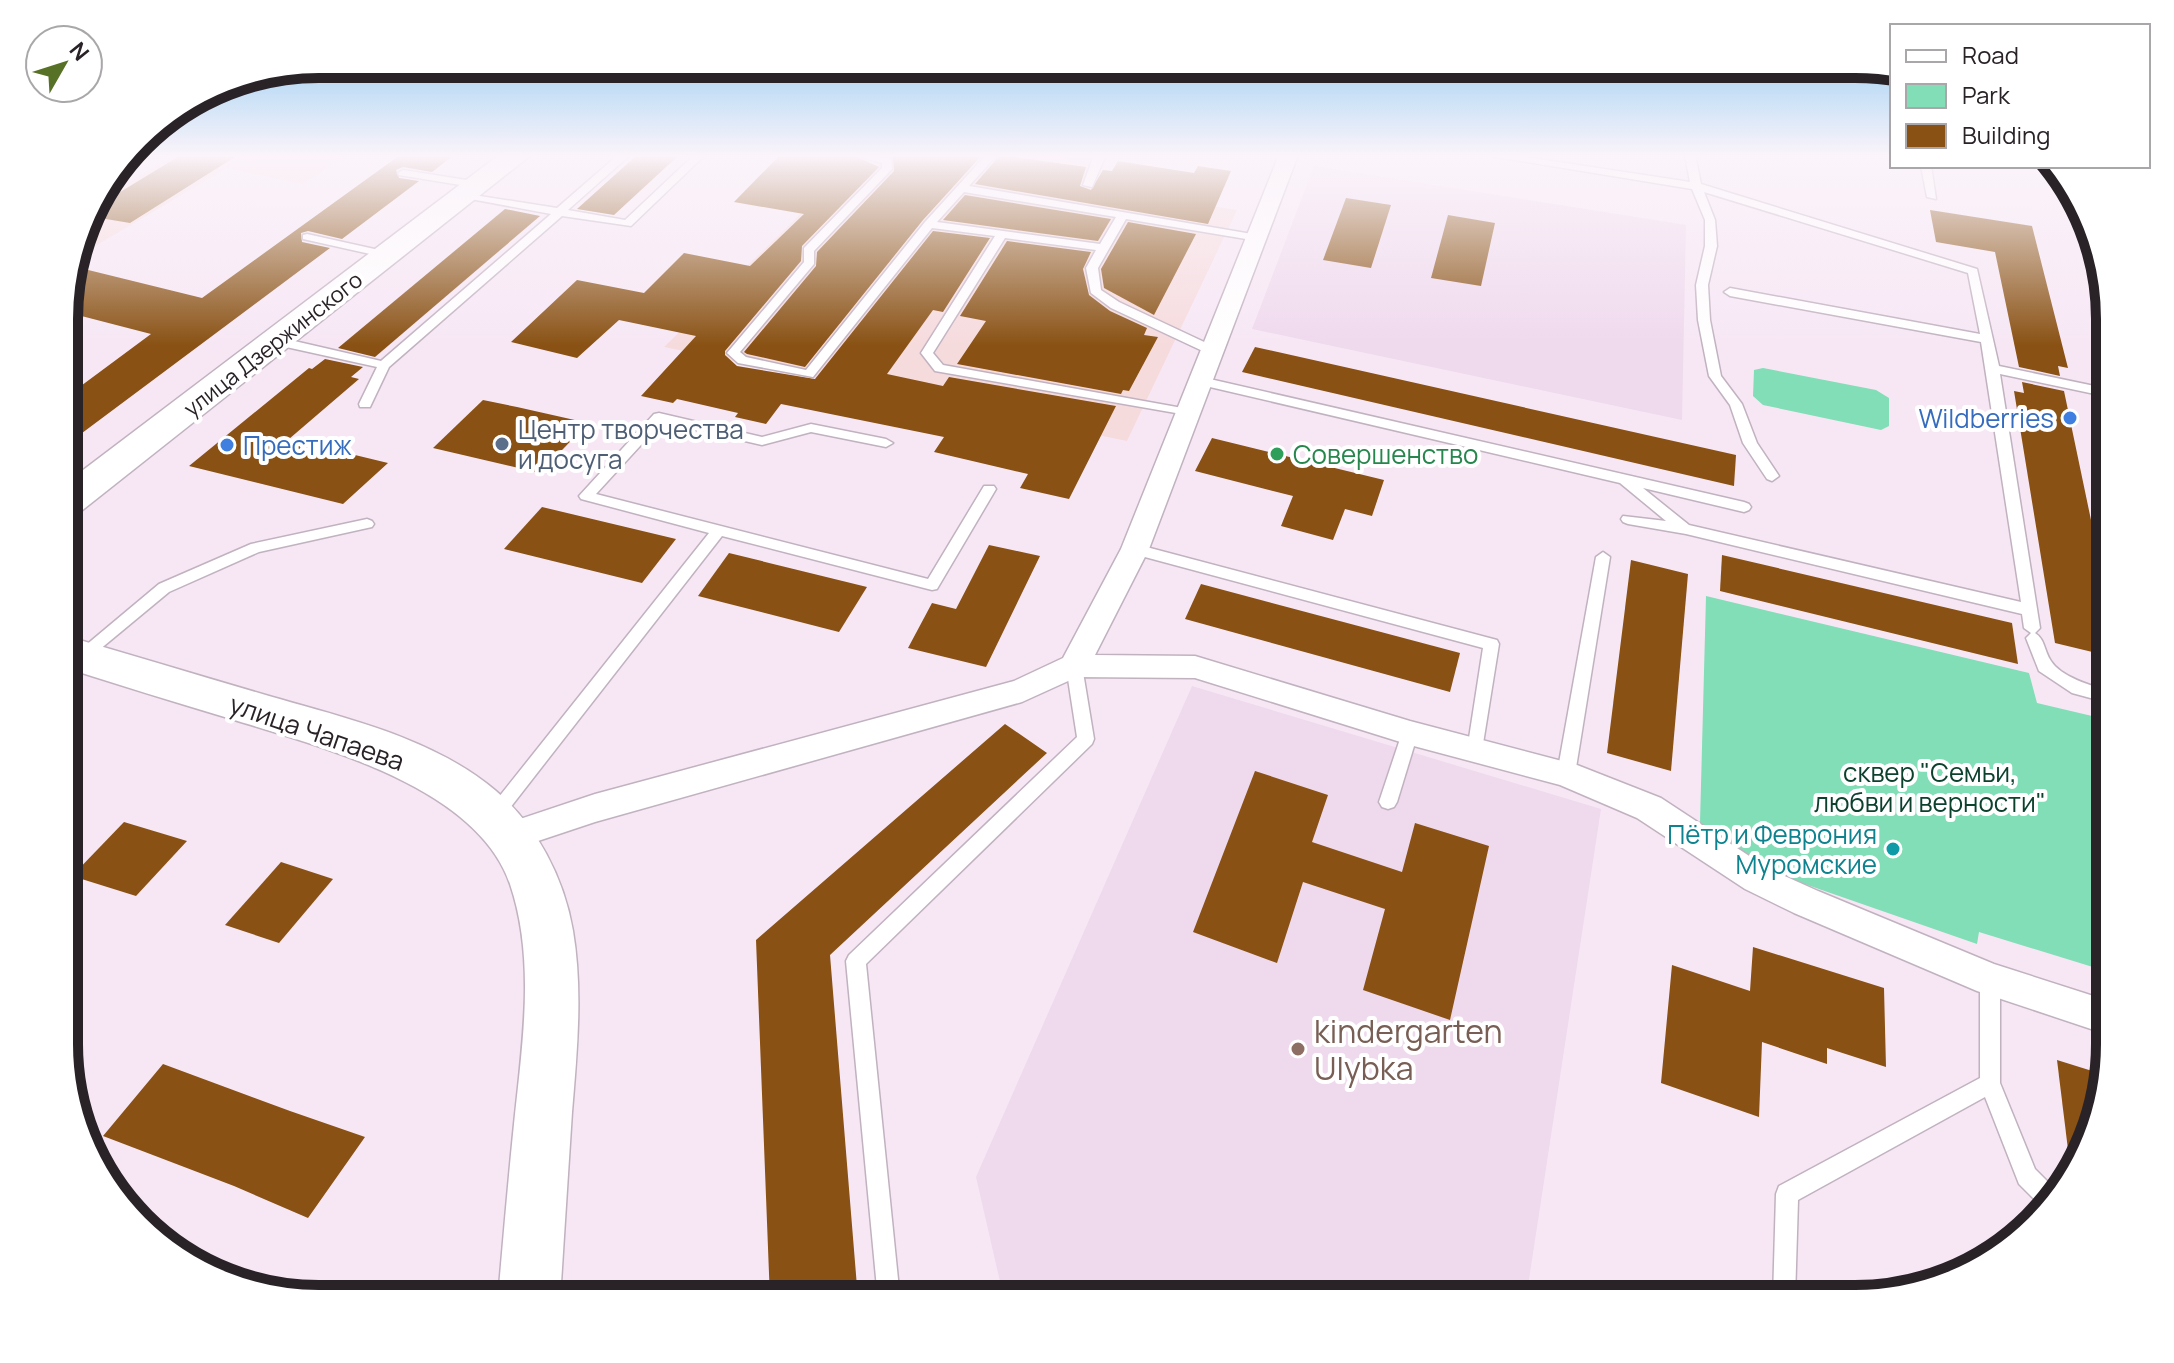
<svg xmlns="http://www.w3.org/2000/svg" width="2174" height="1363" viewBox="0 0 2174 1363" font-family="Manrope,sans-serif">
	<rect width="100%" height="100%" fill="#f7e7f5"/>
	<g fill="#f6dbdd">
		<path d="M175,155H347L302,184L227,168L75,258L91,205Z"/>
		<path d="M861,155H879L989,173L1004,155H1049L1094,163L1079,186L1237,210L1127,441L664,347Z"/>
	</g>
	<g fill="#efd9ed">
		<path d="M1314,166L1686,225L1682,420L1252,329Z"/>
		<path d="M1192,686L1601,809L1526,1299H1004L976,1177Z"/>
	</g>
	<g fill="#81deb6">
		<path d="M1763,368L1876,390L1889,398V426L1881,430L1763,405L1753,396L1754,370Z"/>
		<path d="M1706,596L2029,673L2037,703L2109,720V972L1979,932L1977,944L1767,871L1700,823Z"/>
	</g>
	<g fill="#895113">
		<path d="M181,155H238L130,223L88,216L89,211Z"/>
		<path d="M400,155H454L432,172L403,167L396,170L399,178L419,181L342,239L308,231L301,233L302,242L330,248L66,445V397L151,334L66,312V287L72,266L202,298Z"/>
		<path d="M637,155H679L614,215L577,209Z"/>
		<path d="M780,155H853L879,167L802,246L801,261L725,351V355L737,366L815,379L933,231L990,238L943,312L933,310L887,374L943,386L949,377L1116,406L1069,499L1020,488L1028,474L934,452L944,437L781,404L766,424L735,417L738,413L677,399L673,403L641,396L696,336L619,320L577,358L511,342L577,280L644,293L684,253L750,266L804,214L734,202Z"/>
		<path d="M886,155H982L923,220L805,367L747,354L744,352L816,266L817,252L894,171L893,157Z"/>
		<path d="M1000,155L1086,167L1080,186L1091,190L1103,170L1112,171L1118,161L1194,173L1198,166L1231,171L1208,224L975,184Z"/>
		<path d="M965,195L1111,219L1098,241L943,220Z"/>
		<path d="M1346,198L1391,205L1371,268L1323,260Z"/>
		<path d="M505,209L540,216L375,357L338,348Z"/>
		<path d="M1930,210L2032,226L2068,368L2058,366L2060,376L2019,367L1995,252L1936,242Z"/>
		<path d="M1448,215L1495,223L1481,286L1431,278Z"/>
		<path d="M1128,222L1196,234L1154,315L1104,288L1101,269Z"/>
		<path d="M1007,241L1091,252L1083,269L1089,295L1110,311L1147,328L1144,335L1158,337L1129,391L1123,390L1121,394L957,364L986,321L960,316Z"/>
		<path d="M1255,347L1736,455L1734,486L1242,372Z"/>
		<path d="M325,359L363,367L351,377L359,379L289,439L388,463L343,504L189,466L309,368L312,369Z"/>
		<path d="M2022,382L2064,391L2109,606V656L2055,643L2014,391L2024,393Z"/>
		<path d="M483,400L517,407L588,423L540,473L433,448Z"/>
		<path d="M1212,438L1384,480L1372,516L1345,509L1333,540L1281,526L1293,496L1195,471Z"/>
		<path d="M542,507L676,539L642,583L504,549Z"/>
		<path d="M989,545L1040,556L986,667L908,648L932,603L956,609Z"/>
		<path d="M729,553L867,587L839,632L698,596Z"/>
		<path d="M1722,555L2012,623L2018,664L1720,591Z"/>
		<path d="M1631,560L1688,574L1671,771L1607,753Z"/>
		<path d="M1201,584L1460,653L1450,692L1185,619Z"/>
		<path d="M1005,724L1047,753L830,955L858,1299H770L756,940Z"/>
		<path d="M1255,771L1328,795L1312,842L1402,872L1415,823L1489,846L1450,1020L1363,990L1385,909L1303,882L1277,963L1193,932Z"/>
		<path d="M124,822L187,841L136,896L72,876Z"/>
		<path d="M281,862L333,879L279,943L225,925Z"/>
		<path d="M1753,947L1884,988L1886,1067L1827,1048V1064L1762,1042L1759,1117L1661,1083L1672,965L1750,991Z"/>
		<path d="M2057,1060L2105,1075L2071,1174Z"/>
		<path d="M163,1064L290,1111L365,1137L308,1218L234,1186L103,1136Z"/>
	</g>
	<g fill="none" stroke-linecap="round" stroke-linejoin="round">
		<g stroke="#c1b2c0" stroke-width="3">
			<g id="service">
				<path d="M129,155H141L127,166L121,167Z"/>
				<path d="M618,155H630L568,210L625,220L694,155H705L631,226L562,216L389,367L370,407H360L359,404L377,367L277,345L271,341L277,337L381,361L551,214L465,198L461,197V193L557,208Z"/>
				<path d="M856,155L891,159L892,169L814,251V264L740,352L746,357L806,370L925,222L986,155H997L969,186L1258,235L1264,238L1258,241L1126,219L1098,268L1101,290L1119,302L1217,348V354H1209L1111,308L1091,293L1086,268L1096,250L1005,238L933,353L943,365L1188,409L1193,410V416L935,371L921,353L995,236L932,228L813,377L738,363L727,353L804,262V248L882,168V163ZM964,192L1116,217L1100,244L937,222Z"/>
				<path d="M1064,155H1106L1092,187L1083,185L1093,158H1069Z"/>
				<path d="M1485,155H1513L1690,182L1685,155H1695L1701,184L1977,269L1999,366L2109,389V397L2000,374L2040,628L2035,633C2045,639 2044,651 2051,661C2061,677 2092,686 2109,691V703L2072,693L2039,671L2026,638L2031,633L2024,628L2022,614L1686,534L1628,524L1623,522L1621,519L1623,516L1666,521L1620,483L1197,384V378L1201,377L1744,502L1749,504L1751,507L1749,510L1744,512L1643,488L1689,525L2021,602L1981,342L1730,296L1724,292L1730,288L1980,334L1968,273L1704,192L1715,220L1717,246L1708,285L1710,320L1721,376L1742,404L1757,443L1779,476L1772,481L1767,479L1743,443L1730,405L1709,376L1698,320L1696,285L1705,246V220L1692,189Z"/>
				<path d="M1921,166H1931L1936,199L1927,197Z"/>
				<path d="M403,170L479,182L484,185L479,188L399,175L398,173Z"/>
				<path d="M307,234L388,252L394,255L388,258L303,239V235Z"/>
				<path d="M659,413L762,437L811,424L886,439L893,443L886,447L811,432L762,445L662,422L596,494L928,579L984,486H994L996,489L937,589L932,590L722,536L499,822L493,824L487,822L484,817L487,812L709,533L581,499L579,496L654,414Z"/>
				<path d="M367,519L372,521L374,524L372,527L259,552L169,592L87,660L81,662L73,656L159,584L251,544Z"/>
				<path d="M1135,544L1497,640L1499,644L1481,756H1469L1467,751L1483,648L1130,553L1128,549L1130,545Z"/>
				<path d="M1603,552L1610,557L1575,774L1572,779L1566,781L1560,779L1557,774L1596,557Z"/>
				<path d="M1074,660L1082,666L1094,739L1092,744L866,964L900,1299H878L846,961L849,955L1077,737L1066,666Z"/>
				<path d="M1410,726L1416,728L1418,733L1397,802L1394,807L1388,809L1382,807L1379,802L1402,733L1404,728Z"/>
				<path d="M1990,970L1997,973L2000,979V1083L2035,1169L2059,1193L2043,1208L2019,1184L1985,1097L1798,1200L1795,1299H1773L1776,1194L1779,1186L1980,1078V979L1983,973Z"/>
			</g>
		</g>
		<g stroke="#c1b2c0" stroke-width="3">
			<path id="minor" d="M1279,155H1298L1149,549L1095,655L1195,656L1410,721L1577,765L1661,798L1769,869L1818,891L1994,964L2109,1001V1035L1977,991L1794,913L1745,889L1637,818L1560,785L1410,745L1195,678L1077,677L1022,702L595,822L511,850L499,846L494,836L499,826L595,794L1014,681L1063,658L1121,549Z"/>
		</g>
		<g stroke="#c1b2c0" stroke-width="3">
			<g id="secondary">
				<path d="M499,155H531L80,512L66,516V483Z"/>
				<path d="M66,636C134,656 201,676 269,696C345,718 434,738 496,791C537,826 564,878 573,931C583,990 577,1053 572,1112C568,1174 564,1237 560,1299H498C503,1241 508,1182 514,1124C522,1046 536,960 510,884C476,785 317,746 228,718C174,702 120,685 66,668Z"/>
			</g>
		</g>
		<use href="#service" fill="#fff" fill-rule="evenodd"/>
		<use href="#minor" fill="#fff" fill-rule="evenodd"/>
		<use href="#secondary" fill="#fff" fill-rule="evenodd"/>
	</g>
	<linearGradient id="sky" x2="0" y2="1"><stop stop-color="#7cc2f1"/><stop offset="0.45" stop-color="#fbf4fa"/><stop offset="1" stop-color="#fbf4fa" stop-opacity="0"/></linearGradient>
	<rect width="2174" height="346" fill="url(#sky)"/>
	<g fill="#3f7fe0" stroke="#fff" stroke-width="3">
		<circle cx="2070" cy="418" r="8"/>
		<circle cx="227" cy="445" r="8"/>
	</g>
	<circle fill="#5c6f8a" stroke="#fff" stroke-width="3" cx="502" cy="444" r="8"/>
	<circle fill="#2e9e5b" stroke="#fff" stroke-width="3" cx="1277" cy="454" r="8"/>
	<circle fill="#0f9aa8" stroke="#fff" stroke-width="3" cx="1893" cy="849" r="8"/>
	<circle fill="#8d6e63" stroke="#fff" stroke-width="3" cx="1298" cy="1049" r="8"/>
	<g text-anchor="middle" dominant-baseline="central" stroke-width="8" stroke-linejoin="round" paint-order="stroke">
		<g font-size="22" fill="#292328" stroke="#fff">
			<text transform="translate(273 344) rotate(-38)">улица Дзержинского</text>
		</g>
		<g font-size="26" fill="#366cbe" stroke="#fff" text-anchor="end">
			<text x="2054" y="418">Wildberries</text>
			<text x="243" y="445" text-anchor="start">Престиж</text>
		</g>
		<g font-size="26" fill="#4e5e75" stroke="#fff" text-anchor="start">
			<text x="518" y="429">Центр творчества<tspan x="518" dy="30">и досуга</tspan></text>
		</g>
		<g font-size="26" fill="#27864d" stroke="#fff" text-anchor="start">
			<text x="1293" y="454">Совершенство</text>
		</g>
		<g font-size="26" fill="#292328" stroke="#fff">
			<text transform="translate(317 732) rotate(19)">улица Чапаева</text>
		</g>
		<g font-size="26" fill="#0c412e" stroke="#fff">
			<text x="1930" y="772">сквер "Семьи,<tspan x="1930" dy="30">любви и верности"</tspan></text>
		</g>
		<g font-size="26" fill="#0d838f" stroke="#fff" text-anchor="end">
			<text x="1877" y="834">Пётр и Феврония<tspan x="1877" dy="30">Муромские</tspan></text>
		</g>
		<g font-size="32" fill="#785e54" stroke="#fff" text-anchor="start">
			<text x="1314" y="1031">kindergarten<tspan x="1314" dy="37">Ulybka</tspan></text>
		</g>
	</g>
	<path d="M0 0H2174V1363H0ZM319 78H1855A241 241 0 0 1 2096 319V1044A241 241 0 0 1 1855 1285H319A241 241 0 0 1 78 1044V319A241 241 0 0 1 319 78Z" fill="#fff" fill-rule="evenodd"/>
	<path fill="none" stroke="#292328" stroke-width="10" d="M319 78H1855A241 241 0 0 1 2096 319V1044A241 241 0 0 1 1855 1285H319A241 241 0 0 1 78 1044V319A241 241 0 0 1 319 78Z"/>
	<rect x="1890" y="24" width="260" height="144" fill="#ffffff" stroke="#a9a7a9" stroke-width="2"/>
	<rect x="1906" y="50" width="40" height="12" fill="#ffffff" stroke="#a9a7a9" stroke-width="2"/>
	<text x="1962" y="64" font-size="24" fill="#292328">Road</text>
	<rect x="1906" y="84" width="40" height="24" fill="#81deb6" stroke="#a9a7a9" stroke-width="2"/>
	<text x="1962" y="104" font-size="24" fill="#292328">Park</text>
	<rect x="1906" y="124" width="40" height="24" fill="#895113" stroke="#a9a7a9" stroke-width="2"/>
	<text x="1962" y="144" font-size="24" fill="#292328">Building</text>
	<g transform="translate(64 64) rotate(51)"><circle r="38" fill="#ffffff" stroke="#a9a7a9" stroke-width="2"/>
	<path d="M0-6L14 30L0 20L-14 30Z" fill="#577226"/>
	<text y="-12" font-size="22" font-weight="bold" text-anchor="middle" fill="#292328">N</text>
	</g>
</svg>
